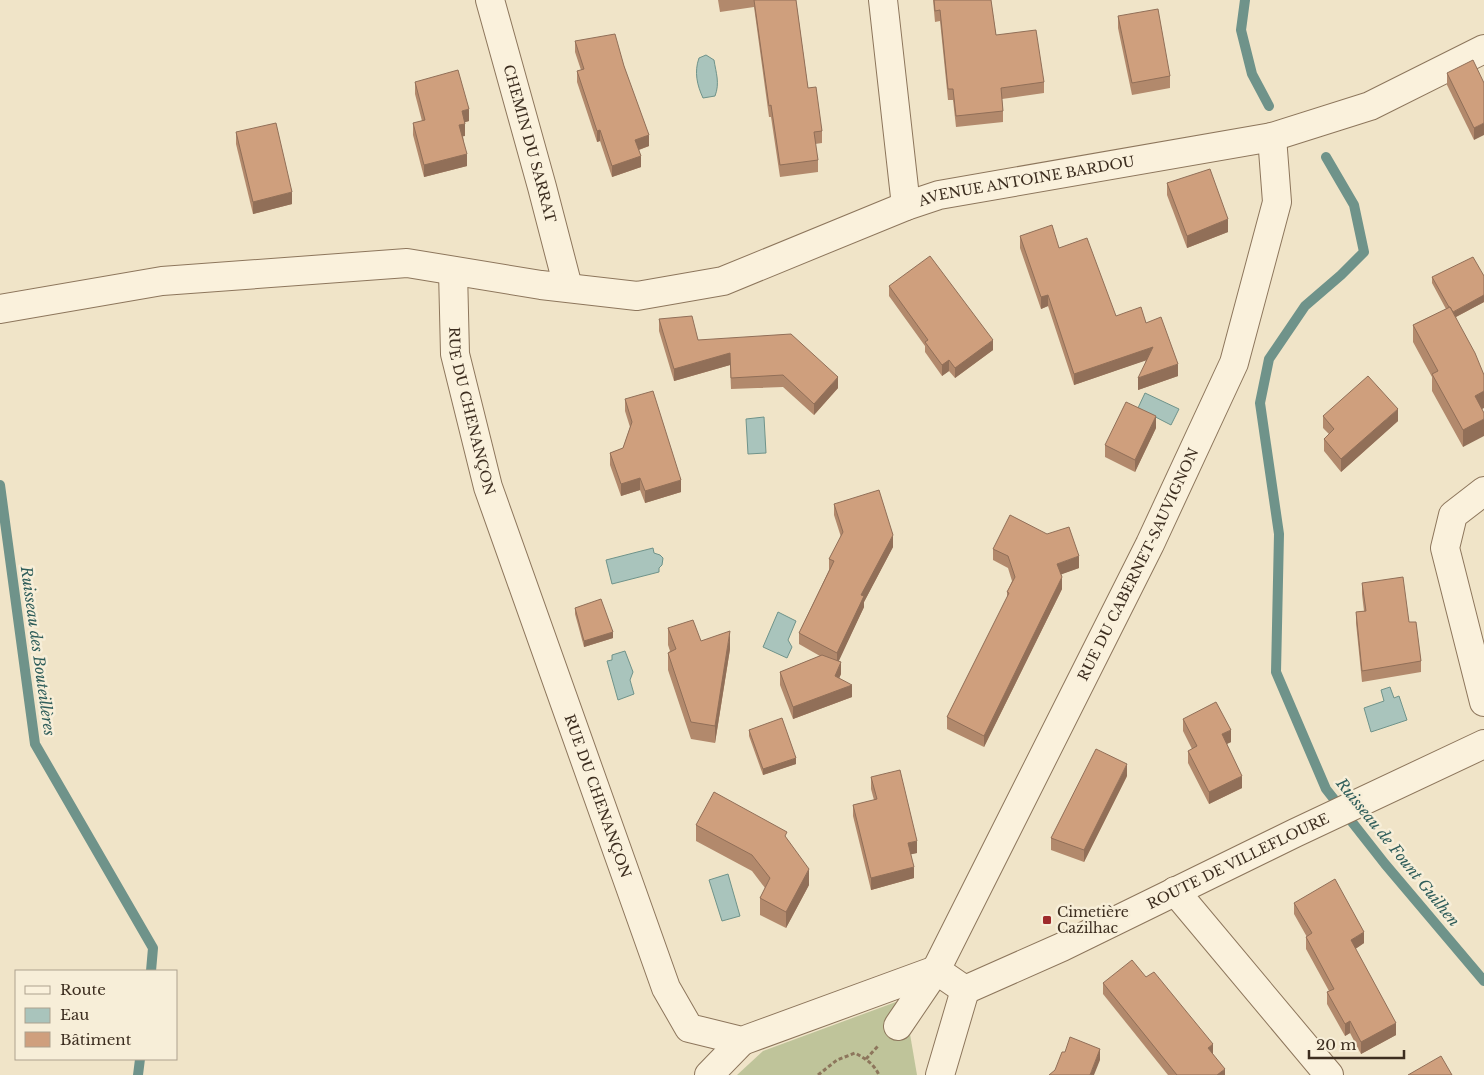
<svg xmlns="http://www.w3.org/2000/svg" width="1484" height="1075" viewBox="0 0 1484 1075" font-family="'Libre Baskerville',serif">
	<rect width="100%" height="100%" fill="#f0e4c8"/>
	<path fill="#bfc49a" d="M904,999L917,1075H737L763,1051Z"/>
	<g fill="#a9c4bc" stroke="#6f938a">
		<path d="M706,55L714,60C716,73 720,83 715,96L703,98C697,85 694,72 699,58Z"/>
		<path d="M1145,393L1179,409L1171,425L1138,408Z"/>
		<path d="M764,417L766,453L748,454L746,419Z"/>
		<path d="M653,548L654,553L660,555L663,558L662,565L659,568V572L612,584L606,560Z"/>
		<path d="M778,612L796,621L788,640L792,647L787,658L763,647Z"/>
		<path d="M625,651L633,672L630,680L634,694L618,700L607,661L612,660V655Z"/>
		<path d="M1390,687L1394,698L1399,696L1407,720L1371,732L1364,708L1384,701L1381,690Z"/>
		<path d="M728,874L740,916L722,921L709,880Z"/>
	</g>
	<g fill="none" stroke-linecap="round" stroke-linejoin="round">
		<g stroke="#6f938a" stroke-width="10">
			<path d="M1245,0L1241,30L1252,74L1269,106"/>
			<path d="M1326,157L1354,205L1364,252L1341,275L1305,306L1269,359L1260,403L1279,534L1276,672L1326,789L1385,864L1484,981"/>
			<path d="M0,485L35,744L153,948L151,971"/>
			<path d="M138,1075L140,1059"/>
		</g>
		<g stroke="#8d765c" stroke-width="30">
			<g id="minor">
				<path id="s1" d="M490,0L542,187L568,287"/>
				<path d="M883,0L906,206"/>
				<path id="s2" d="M453,271L455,354L488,487L666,988L689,1028L742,1041L936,970L965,990"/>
				<path id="s3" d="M0,309L162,281L407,263L541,285L637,296L723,281L906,206L939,195L1272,137L1370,106L1484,49"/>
				<path d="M1484,491L1453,515L1445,548L1484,702"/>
				<path d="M1175,891L1329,1075"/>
				<path id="s4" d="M965,990L1062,947L1295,833L1484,744"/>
				<path id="s5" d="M898,1026L936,970L1150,544L1234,363L1277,202L1272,137"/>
				<path d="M709,1075L742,1041"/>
				<path d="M940,1075L965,990"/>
			</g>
		</g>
		<g stroke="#8d765c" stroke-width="3" stroke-dasharray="4 2.5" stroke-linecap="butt">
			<path d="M866,1059L878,1046"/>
			<path d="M818,1075L837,1060L855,1053C866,1059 874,1064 879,1075"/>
		</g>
		<use href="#minor" stroke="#faf1dc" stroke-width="28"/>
	</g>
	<g fill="#b2896c">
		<path d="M718,0H796L808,88L822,131V143L815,144L818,160V172L780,177L771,117H769L754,7L720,12Z"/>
		<path d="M933,0H991L996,35L1044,82V93L1002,99L1003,111V122L956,127L953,100H948L940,21L935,22Z"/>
		<path d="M1118,16L1170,76V88L1132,95L1118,28Z"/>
		<path d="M575,41L624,66L649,146L639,150L641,167L612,177L600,141L597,142L577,82V71L581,70L575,52Z"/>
		<path d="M1447,73L1484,83L1474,140L1447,85Z"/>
		<path d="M415,82L469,121L465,122V136H463L467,166L424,177L413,135V123L422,121L415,94Z"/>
		<path d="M236,132L292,204L253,214L236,144Z"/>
		<path d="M1167,183L1228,232L1187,248L1167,195Z"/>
		<path d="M1020,236L1059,248L1116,316L1146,323L1178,376L1138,390L1146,360L1074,385L1048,306L1041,309L1020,248Z"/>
		<path d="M1484,276V302L1456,317L1482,409L1463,447L1432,391V377L1413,342V325L1446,309L1432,283V277Z"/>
		<path d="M889,286L993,350L955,378L949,371L942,376L925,352V346L889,296Z"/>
		<path d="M659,319L698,340L838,388L814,415L783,387L731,389L730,365L674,381L659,331Z"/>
		<path d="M625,399L681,492L645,503L640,490L621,496L610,465V453L623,448L630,427L625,411Z"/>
		<path d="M1323,416L1398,421L1341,472L1324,451V439L1329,434L1323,428Z"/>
		<path d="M1156,428L1135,472L1105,457V445Z"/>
		<path d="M834,504L893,547L864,602V607L838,661L841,674L839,678L852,697L793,719L780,685V672L820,656L799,644V633L829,570V559L841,537L834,515Z"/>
		<path d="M993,549L1079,568L1061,574L1062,589L984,747L947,729V717L1007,598V592L1012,581L1008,568L993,560Z"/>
		<path d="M1362,583L1409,622L1421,661V672L1362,682L1356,623V612L1364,611L1362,594Z"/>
		<path d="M575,608L613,638L584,647L575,614Z"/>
		<path d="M668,628L701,641L730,649L715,743L691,739L668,670V653L670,651L668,645Z"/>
		<path d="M1183,719L1231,742L1227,744L1242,788L1209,804L1188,763V751L1192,749L1183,731Z"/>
		<path d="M749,730L796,764L763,775L749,736Z"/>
		<path d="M1127,776L1084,862L1051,850V838Z"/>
		<path d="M871,777L917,853L910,854L914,878L871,890L853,816V805L874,800L871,789Z"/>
		<path d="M696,825L787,839L809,885L786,928L760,915V898L765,888L752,871L696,841Z"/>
		<path d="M1294,903L1364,943L1355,949L1396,1035L1361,1054L1350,1033L1345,1036L1327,1004V992L1329,991L1306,949V937H1307L1294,914Z"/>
		<path d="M1146,977L1213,1054L1225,1075H1168L1103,994V983Z"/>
	</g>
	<g fill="#916f58">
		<path d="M469,109V121L462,123V111Z"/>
		<path d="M1484,123V135L1474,140V128Z"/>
		<path d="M465,124V136L459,137V125Z"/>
		<path d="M600,130V141L597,142V131Z"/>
		<path d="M649,135V146L635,151V140Z"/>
		<path d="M467,154V166L424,177V165Z"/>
		<path d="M641,156V167L612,177V166Z"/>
		<path d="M292,192V204L253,214V202Z"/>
		<path d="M1228,219V232L1187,248V236Z"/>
		<path d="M1048,295V306L1041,309V297Z"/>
		<path d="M1484,295V302L1452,319V313Z"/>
		<path d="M993,340V350L955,378V368Z"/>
		<path d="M1153,347V358L1074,385V374Z"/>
		<path d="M730,353V365L674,381V369Z"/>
		<path d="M949,360V371L942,376V365Z"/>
		<path d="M1178,364V376L1138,390V378Z"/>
		<path d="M838,377V388L814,415V404Z"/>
		<path d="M1484,391V408L1475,413V396Z"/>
		<path d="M1398,409V421L1341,472V459Z"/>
		<path d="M1156,416V428L1135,472V460Z"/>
		<path d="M1484,419V436L1463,447V430Z"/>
		<path d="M640,478V490L621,496V484Z"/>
		<path d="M681,480V492L645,503V491Z"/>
		<path d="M893,535V547L864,602V607L837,665V653L861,595Z"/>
		<path d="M1079,556V568L1057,576V564Z"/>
		<path d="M1062,577V589L984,747V736Z"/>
		<path d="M730,631V649L715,743V726Z"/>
		<path d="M613,632V638L584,647V641Z"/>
		<path d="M841,662V674L835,688V676Z"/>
		<path d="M852,685V697L793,719V707Z"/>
		<path d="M1231,730V742L1222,746V734Z"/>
		<path d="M796,758V764L763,775V769Z"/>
		<path d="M1127,764V776L1084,862V850Z"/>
		<path d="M1242,776V788L1209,804V792Z"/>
		<path d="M917,841V853L908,855V843Z"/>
		<path d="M914,867V878L871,890V878Z"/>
		<path d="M809,869V885L786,928V912Z"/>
		<path d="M1364,932V943L1351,952V940Z"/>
		<path d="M1350,1021V1033L1345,1036V1024Z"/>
		<path d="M1396,1023V1035L1361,1054V1042Z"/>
		<path d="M1213,1044V1055L1208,1048Z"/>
		<path d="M1100,1049V1060L1094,1075H1090Z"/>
		<path d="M1225,1069V1075H1217Z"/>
	</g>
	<g fill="#cf9f7d" stroke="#916f58">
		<path d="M754,0H796L808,88L816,87L822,131L814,132L818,160L780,165L771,105L769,106Z"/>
		<path d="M934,0H991L996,35L1036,30L1044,82L1001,88L1003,111L956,116L953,89H948L940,10L935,11Z"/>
		<path d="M1158,9L1170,76L1132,83L1118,16Z"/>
		<path d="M615,34L624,66L649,135L635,140L641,156L612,166L600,130L597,131L577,71L584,69L575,41Z"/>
		<path d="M1473,60L1484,83V123L1474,128L1447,73Z"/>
		<path d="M458,70L469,109L462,111L465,124L459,125L467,154L424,165L413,123L425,120L415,82Z"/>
		<path d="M276,123L292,192L253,202L236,132Z"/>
		<path d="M1210,169L1228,219L1187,236L1167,183Z"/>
		<path d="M1052,225L1059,248L1087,238L1116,316L1141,307L1146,323L1161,317L1178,364L1138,378L1153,347L1074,374L1048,295L1041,297L1020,236Z"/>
		<path d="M930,256L993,340L955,368L949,360L942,365L925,342L928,340L889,286Z"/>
		<path d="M1473,257L1484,276V295L1453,312L1450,307H1449L1432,277Z"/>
		<path d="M1450,307L1475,353L1484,375V391L1475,396L1484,413V419L1463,430L1432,374L1438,371L1413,325Z"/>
		<path d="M692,316L698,340L791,334L838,377L814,404L783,375L731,378L730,353L674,369L659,319Z"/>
		<path d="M1368,376L1398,409L1341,459L1324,439L1334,429L1323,416Z"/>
		<path d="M653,391L681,480L645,491L640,478L621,484L610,453L623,448L632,422L625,399Z"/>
		<path d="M1126,402L1156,416L1135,460L1105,445Z"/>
		<path d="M879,490L893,535L861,595L864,596L837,653L799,633L834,561L829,559L843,532L834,504Z"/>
		<path d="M1010,515L1047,534L1069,527L1079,556L1057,564L1062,577L984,736L947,717L1009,593L1007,592L1015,577L1008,556L993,549Z"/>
		<path d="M1403,577L1409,622H1416L1421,661L1362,671L1356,612L1366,611L1362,583Z"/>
		<path d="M601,599L613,632L584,641L575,608Z"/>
		<path d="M693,620L701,641L730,631L715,726L691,722L668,653L676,649L668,628Z"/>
		<path d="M822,655L841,662L835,676L852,685L793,707L780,672Z"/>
		<path d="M1216,702L1231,730L1222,734L1242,776L1209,792L1188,751L1197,746L1183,719Z"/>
		<path d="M782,718L796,758L763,769L749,730Z"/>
		<path d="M1096,749L1127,764L1084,850L1051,838Z"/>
		<path d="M900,770L917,841L908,843L914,867L871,878L853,805L877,799L871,777Z"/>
		<path d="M714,792L787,832L785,836L809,869L786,912L760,898L770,878L752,855L696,825Z"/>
		<path d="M1335,879L1364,932L1351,940L1396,1023L1361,1042L1350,1021L1345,1024L1327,992L1334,989L1306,937L1312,933L1294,903Z"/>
		<path d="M1132,960L1146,977L1154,972L1213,1044L1208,1048L1225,1069L1217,1075H1177L1103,983Z"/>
		<path d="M1070,1037L1100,1049L1090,1075H1049L1055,1070L1062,1052H1065Z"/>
		<path d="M1441,1056L1452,1075H1408Z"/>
	</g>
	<rect fill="#9e2a2b" stroke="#f7eed8" stroke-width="2" x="1042" y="915" width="10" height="10" rx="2.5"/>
	<g text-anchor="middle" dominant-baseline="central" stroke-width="5" stroke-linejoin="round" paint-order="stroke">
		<g font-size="14" fill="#3d2e20" stroke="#f7eed8">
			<text stroke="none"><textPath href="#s1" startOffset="149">CHEMIN DU SARRAT</textPath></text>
			<text stroke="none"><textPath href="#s3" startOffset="1051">AVENUE ANTOINE BARDOU</textPath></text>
			<text stroke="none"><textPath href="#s2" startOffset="142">RUE DU CHENANÇON</textPath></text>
			<text stroke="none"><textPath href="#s5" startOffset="521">RUE DU CABERNET-SAUVIGNON</textPath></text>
			<text stroke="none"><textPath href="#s2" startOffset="548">RUE DU CHENANÇON</textPath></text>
			<text stroke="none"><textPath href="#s4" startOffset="302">ROUTE DE VILLEFLOURE</textPath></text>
		</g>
		<g font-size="14" fill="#3d2e20" stroke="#f7eed8" text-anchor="start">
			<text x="1057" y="912">Cimetière<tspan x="1057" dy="16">Cazilhac</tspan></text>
		</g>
		<g font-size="15" font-style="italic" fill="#2f5d5a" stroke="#f7eed8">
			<text transform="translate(38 651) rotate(82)">Ruisseau des Bouteillères</text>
			<text transform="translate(1398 852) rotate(51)">Ruisseau de Fount Guilhen</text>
		</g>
	</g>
	<rect x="15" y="970" width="162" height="90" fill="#f7eed8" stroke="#ada18e"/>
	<rect x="25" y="986" width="25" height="8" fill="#faf1dc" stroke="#ada18e"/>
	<text x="60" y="995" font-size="15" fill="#3d2e20">Route</text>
	<rect x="25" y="1008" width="25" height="15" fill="#a9c4bc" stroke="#ada18e"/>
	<text x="60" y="1020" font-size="15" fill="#3d2e20">Eau</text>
	<rect x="25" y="1032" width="25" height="15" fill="#cf9f7d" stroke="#ada18e"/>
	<text x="60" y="1045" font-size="15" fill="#3d2e20">Bâtiment</text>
	<path d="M1309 1050v8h95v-8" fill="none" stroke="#3d2e20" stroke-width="2.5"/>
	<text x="1316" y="1050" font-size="15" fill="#3d2e20" stroke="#f7eed8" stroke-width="4" paint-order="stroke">20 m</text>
</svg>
